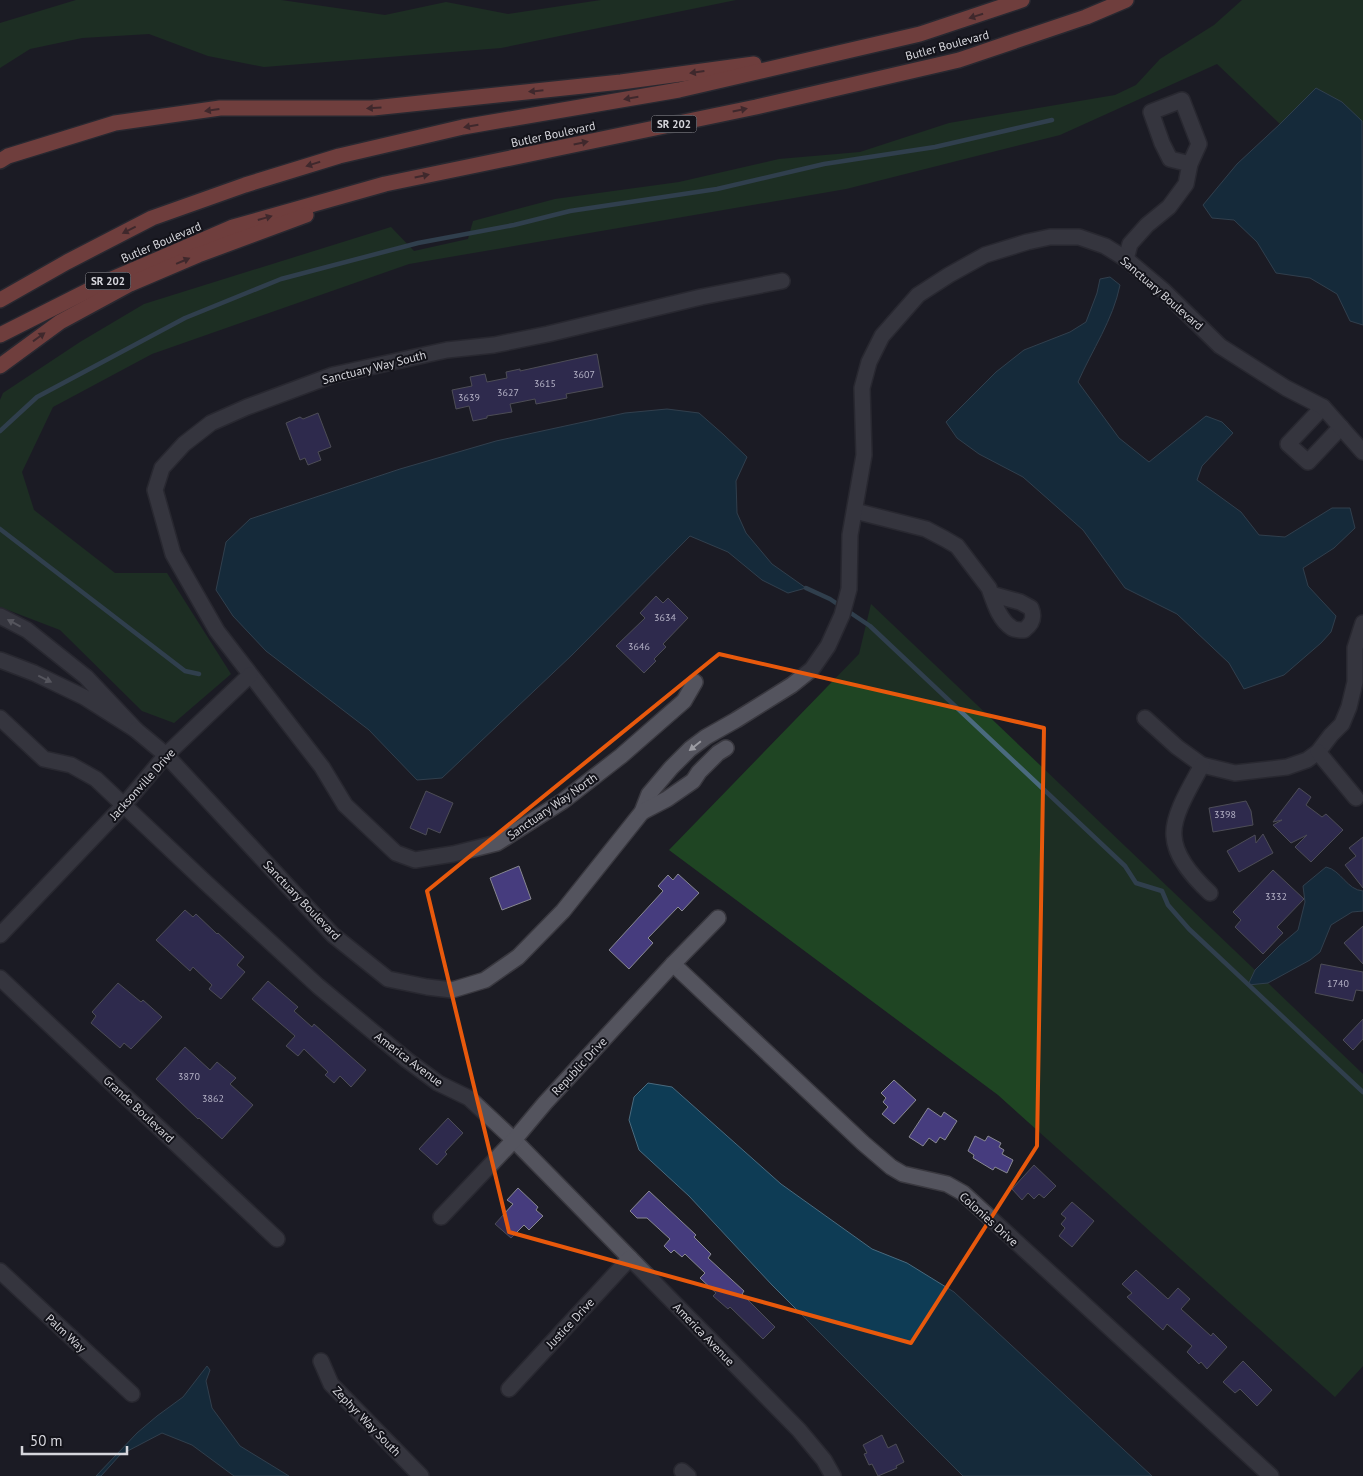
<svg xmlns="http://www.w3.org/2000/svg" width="1363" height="1476" viewBox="0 0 1363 1476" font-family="'PT Sans',sans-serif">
	<rect width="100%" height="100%" fill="#1c1c24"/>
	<g fill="#1f4523">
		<path d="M76,0H281L385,15L446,2L508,14L601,0H736L501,48L264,67L208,56L149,34L82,38L30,49L0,68V23Z"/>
		<path d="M1242,0H1363V126L1362,121L1316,88L1280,124L1217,64L1060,135L846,189L409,264L152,354L53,407L22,472L34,510L115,573H167L231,674L174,723L142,711L60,630L0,607V400L3,393L80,342L144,304L391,227L414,251L468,239L473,221L555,199L679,182L779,159L860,152L949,123L1115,95L1136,85L1160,59L1214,25Z"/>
		<path d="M871,604L1255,970L1249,985L1268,983L1363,1074V1366L1335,1397L998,1095L669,850L859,654Z"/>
	</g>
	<g fill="#0e3c55" stroke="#4a6a7e">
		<path d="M1316,88L1342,102L1362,121L1363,325L1350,321L1337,294L1310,278L1276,273L1257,242L1234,220L1212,218L1203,205L1237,164L1280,124Z"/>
		<path d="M1110,277L1120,285C1113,320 1092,350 1078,382L1119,438L1149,462L1206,416L1222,422L1233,433L1202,466L1197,480L1241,512L1259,535L1285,537L1332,508H1350L1355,528L1334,548L1303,568L1308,586L1336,616L1331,632L1321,643L1284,675L1244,689L1229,663L1177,614L1125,588L1083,530L1023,477L979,454L957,438L946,422L996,372L1024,350L1070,332L1086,322L1097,293L1100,279Z"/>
		<path d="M667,409L699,413L724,435L747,457L736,481L737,513L746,533L772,564L806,588L788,593L762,580L728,552L690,536L572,655L442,778L417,780L369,730L266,651L233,616L216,590L226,542L250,519L400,469L496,441L625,413Z"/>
		<path d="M1326,867C1341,870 1347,890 1363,891V911L1352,912L1331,925L1320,952L1310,960L1268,983L1248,985L1255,970L1279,946L1298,930L1305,902L1303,886Z"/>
		<path d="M648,1083L672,1087L781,1184L872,1249L907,1263L954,1292L1152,1476H963L772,1285L689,1196L639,1150L629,1120L634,1097Z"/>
		<path d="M207,1366L210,1370L206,1381L212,1408L240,1446L289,1476H234L192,1445L162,1433L120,1455L101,1476H96L137,1433L157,1416L183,1397Z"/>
	</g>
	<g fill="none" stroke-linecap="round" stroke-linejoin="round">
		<g stroke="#4a6a7e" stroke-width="4.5">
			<path d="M0,431L37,397L185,318L281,279L418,243L514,225L570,211L717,189L824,164L935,147L1052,120"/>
			<path d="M0,529L185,671L199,674"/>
			<path d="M806,588L830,599L870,626L1125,866L1136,883L1162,891L1168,905L1189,929L1363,1092"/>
		</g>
	</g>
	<g fill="#463c7e" stroke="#888892">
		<path d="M597,354L603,387L566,394L567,398L536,404L535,399L510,404L512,412L487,416V418L473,421L469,406L456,409L452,390L472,386L470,377L485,374L487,382L507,378L506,372L520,369V371Z"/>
		<path d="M318,413L331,447L318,452L321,460L308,465L305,458L300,460L286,423L300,417L303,419Z"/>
		<path d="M656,596L663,603L668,598L688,618L663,644L666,647L654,659L656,661L644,673L616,646L645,618L640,613Z"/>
		<path d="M1299,788L1311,797L1306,805L1322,817L1326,814L1343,830L1311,862L1295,847L1307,835L1291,843L1273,825L1282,820L1273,822Z"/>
		<path d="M426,791L453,803L440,833L428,828L426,835L410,828Z"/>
		<path d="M1246,801L1251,811L1253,825L1213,832L1209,808Z"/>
		<path d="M1263,834L1273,853L1239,872L1227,851L1255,835L1256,843Z"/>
		<path d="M1363,837V888L1345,865L1356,856L1349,848Z"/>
		<path d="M519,866L531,899L502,910L490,878Z"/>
		<path d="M1273,870L1304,899L1277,927L1283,933L1263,954L1235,927L1241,920L1233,912Z"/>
		<path d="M678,874L699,893L682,911L678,907L648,938L653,943L629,969L609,950L663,891L658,886L668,875L673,880Z"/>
		<path d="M185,910L193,917L196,914L217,934L218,933L244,957L237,965L245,972L221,999L209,989L212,985L193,967L190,971L156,940Z"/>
		<path d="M1363,926V964L1344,943Z"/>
		<path d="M1321,964L1363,972V991L1356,990L1353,1001L1315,993Z"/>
		<path d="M268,981L298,1007L294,1011L312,1027L314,1024L366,1070L351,1087L340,1076L334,1083L325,1075L328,1072L304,1049L298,1056L286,1046L295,1036L252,999Z"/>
		<path d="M118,983L141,1002L143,1000L162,1017L131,1049L124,1043L120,1048L91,1023L96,1016L92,1012Z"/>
		<path d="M1363,1019V1039L1353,1050L1343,1040Z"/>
		<path d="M185,1047L210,1070L217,1062L236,1078L230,1084L253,1105L222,1139L199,1118L198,1119L156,1079Z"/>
		<path d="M894,1080L916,1100L894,1124L882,1114L888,1107L883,1102L886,1098L881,1093Z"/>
		<path d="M928,1108L941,1117L944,1112L957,1121L945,1140L940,1137L936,1143L929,1138L923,1146L909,1137Z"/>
		<path d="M448,1118L463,1133L445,1152L447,1154L437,1165L419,1149Z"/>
		<path d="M975,1136L985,1141L988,1136L1001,1143L999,1147L1004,1150L1002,1154L1013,1160L1007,1173L995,1167L993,1170L973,1158L974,1155L968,1151Z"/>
		<path d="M1034,1165L1056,1186L1044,1198L1039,1194L1034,1199L1028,1193L1022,1200L1012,1189Z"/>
		<path d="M518,1188L538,1207L536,1210L543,1216L529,1230L524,1225L511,1238L495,1224L513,1204L507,1200Z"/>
		<path d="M649,1191L696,1235L694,1237L711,1254L708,1258L744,1291L742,1294L775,1327L763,1339L730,1307L728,1309L713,1296L716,1293L700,1278L705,1273L685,1254L682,1257L674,1250L671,1253L664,1246L670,1239L647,1218H637L630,1211Z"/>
		<path d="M1072,1202L1094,1221L1072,1247L1059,1236L1065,1228L1061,1224L1066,1218L1061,1214Z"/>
		<path d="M1136,1270L1168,1299L1178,1288L1190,1299L1181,1309L1211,1336L1213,1333L1227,1347L1207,1369L1201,1362L1199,1364L1187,1352L1192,1346L1167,1324L1163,1330L1127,1297L1132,1293L1122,1284Z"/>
		<path d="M1243,1361L1272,1390L1257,1406L1240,1389L1235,1393L1223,1382Z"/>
		<path d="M882,1435L888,1448L896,1444L904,1462L896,1466L897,1468L878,1476L872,1464L869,1465L864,1454L867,1453L863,1445Z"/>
	</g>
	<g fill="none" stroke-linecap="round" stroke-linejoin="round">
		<g stroke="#39383f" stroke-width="18">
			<g id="minor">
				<path d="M1126,259L1130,244L1147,225L1169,207L1186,184L1190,164L1199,144L1182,100L1151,112L1162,143L1170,159L1190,164"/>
				<path d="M1323,407L1288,444L1308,462L1341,427"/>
				<path d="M855,511L926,529L945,539L957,546L989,588C994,602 999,620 1012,628C1015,630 1020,630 1024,630C1032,624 1035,618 1031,608L1020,602L991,594"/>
				<path d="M0,616L27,630L86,677L136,730L84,697L34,673L0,660"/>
				<path d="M695,682L684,701L621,756L563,801L497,843L453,854L415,860L396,853L345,805L322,767L217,631L173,554L155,490L162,468L184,444L211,423L247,407L333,375L447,350L494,345L548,334L701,297L782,281"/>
				<path d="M0,718L44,759L71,765L96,779L204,881L318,986L407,1060L438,1083L469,1098L514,1140L799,1430L824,1460L833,1476"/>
				<path d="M1145,718L1177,747L1202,765L1235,773L1287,767L1307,760L1318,752L1331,735L1342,724L1349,707L1355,682V648L1363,623"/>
				<path d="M136,730L166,755L333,935L388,979L427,987L452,990L485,980L518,957L563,911L642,812L649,794L671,768L690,749L706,737L736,720L792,685L812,669L828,646L842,615L849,589L850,535L864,455L862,388L869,362L882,336L918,295L949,275L985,255L1027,242L1050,237H1079L1105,246L1126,259L1164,291L1220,346L1286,388L1323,407L1363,452"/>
				<path d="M1318,752L1356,798"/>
				<path d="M1202,765C1192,784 1172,815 1174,836C1175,858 1195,879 1210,893"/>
				<path d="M642,812L667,799L693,781L699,772L718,753L726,748"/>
				<path d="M0,935L124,805L166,755L250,675"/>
				<path d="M673,964L863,1143L891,1167L903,1174L947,1184L963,1193L1271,1476"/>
				<path d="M0,978L277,1239"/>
				<path d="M441,1217L514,1140L545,1103L673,964L718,918"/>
				<path d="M0,1271L132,1394"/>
				<path d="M321,1361L331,1384L421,1476"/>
				<path d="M509,1389L630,1258"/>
				<path d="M682,1471L688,1476"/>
			</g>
		</g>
		<g stroke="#39383f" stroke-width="18">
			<g id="highway">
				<path d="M0,161L8,156L115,123L220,108H373L621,82L754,64"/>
				<path d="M0,300L67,262L152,218L245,185L339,156L463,127L679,90L920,34L1022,0"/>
				<path d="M0,335L105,282L233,227L385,184L756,107L959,60L1086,17L1126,0"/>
				<path d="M0,366L60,322L130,284L198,255L306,215"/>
			</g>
		</g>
		<use href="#minor" stroke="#54545e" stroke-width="15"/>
		<use href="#highway" stroke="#d5685b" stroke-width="15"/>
	</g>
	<defs><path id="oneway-solid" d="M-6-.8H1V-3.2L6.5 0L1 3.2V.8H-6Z" transform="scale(1.25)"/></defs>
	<g fill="#6a3937">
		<use href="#oneway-solid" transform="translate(976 16) rotate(162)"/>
		<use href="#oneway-solid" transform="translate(697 72) rotate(172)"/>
		<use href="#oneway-solid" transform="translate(536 91) rotate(174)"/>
		<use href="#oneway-solid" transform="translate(631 98) rotate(170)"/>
		<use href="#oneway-solid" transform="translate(374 108) rotate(177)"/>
		<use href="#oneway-solid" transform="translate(212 110) rotate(172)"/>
		<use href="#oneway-solid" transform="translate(740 110) rotate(-12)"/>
		<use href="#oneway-solid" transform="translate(471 126) rotate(170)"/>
		<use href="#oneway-solid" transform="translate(581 143) rotate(-12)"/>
		<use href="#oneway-solid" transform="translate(313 164) rotate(163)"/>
		<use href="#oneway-solid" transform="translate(422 176) rotate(-12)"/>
		<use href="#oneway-solid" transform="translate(265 218) rotate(-16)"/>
		<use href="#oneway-solid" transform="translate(129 230) rotate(153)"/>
		<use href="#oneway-solid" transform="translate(183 261) rotate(-23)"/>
		<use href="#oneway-solid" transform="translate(39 337) rotate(-36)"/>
	</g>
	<g fill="#9c9ca3">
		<use href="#oneway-solid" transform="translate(14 623) rotate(-152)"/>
		<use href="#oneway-solid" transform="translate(45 679) rotate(26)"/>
		<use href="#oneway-solid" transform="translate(695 746) rotate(141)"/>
	</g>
	<path d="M0 0H1363V1476H0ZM719,654L1044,728L1037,1146L911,1343L509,1232L427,891Z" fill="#1c1c24" fill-opacity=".55" fill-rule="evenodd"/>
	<path fill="none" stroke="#e8590c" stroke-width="4" stroke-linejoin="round" d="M719,654L1044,728L1037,1146L911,1343L509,1232L427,891Z"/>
	<g text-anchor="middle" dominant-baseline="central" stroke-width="4" stroke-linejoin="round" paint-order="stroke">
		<g font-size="10" fill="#b2b0c4">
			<text x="584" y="374">3607</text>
			<text x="545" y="383">3615</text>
			<text x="508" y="392">3627</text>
			<text x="469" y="397">3639</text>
			<text x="665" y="617">3634</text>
			<text x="639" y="646">3646</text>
			<text x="1225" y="814">3398</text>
			<text x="1276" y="896">3332</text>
			<text x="1338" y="983">1740</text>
			<text x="189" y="1076">3870</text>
			<text x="213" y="1098">3862</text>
		</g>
		<g fill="#13131a" stroke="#9c9ca2" stroke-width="1">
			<rect x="651.5" y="115.5" width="45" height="17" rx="4"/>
			<rect x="85.5" y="272.5" width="45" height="17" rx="4"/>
		</g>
		<g font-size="11" font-weight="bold" fill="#d6d6dc">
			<text x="674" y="124">SR 202</text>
			<text x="108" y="281">SR 202</text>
		</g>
		<g font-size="12" fill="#d6d6dc" stroke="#13131a">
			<text transform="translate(947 45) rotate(-15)">Butler Boulevard</text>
			<text transform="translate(553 134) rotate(-12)">Butler Boulevard</text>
			<text transform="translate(161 242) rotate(-23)">Butler Boulevard</text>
			<text transform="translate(1162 293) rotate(41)">Sanctuary Boulevard</text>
			<text transform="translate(374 367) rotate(-14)">Sanctuary Way South</text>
			<text transform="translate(142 784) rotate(-48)">Jacksonville Drive</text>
			<text transform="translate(552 806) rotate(-35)">Sanctuary Way North</text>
			<text transform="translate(302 900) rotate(46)">Sanctuary Boulevard</text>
			<text transform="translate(409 1059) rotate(37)">America Avenue</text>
			<text transform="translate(579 1066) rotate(-47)">Republic Drive</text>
			<text transform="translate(139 1109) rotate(43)">Grande Boulevard</text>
			<text transform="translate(989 1219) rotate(42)">Colonies Drive</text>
			<text transform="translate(570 1323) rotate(-47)">Justice Drive</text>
			<text transform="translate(66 1333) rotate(43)">Palm Way</text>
			<text transform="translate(704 1334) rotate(46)">America Avenue</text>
			<text transform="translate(367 1421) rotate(46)">Zephyr Way South</text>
		</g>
	</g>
	<path d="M22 1446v8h105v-8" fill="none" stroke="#d6d6dc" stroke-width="2.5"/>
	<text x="30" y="1446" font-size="15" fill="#d6d6dc" stroke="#13131a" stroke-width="4" paint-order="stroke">50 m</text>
</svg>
